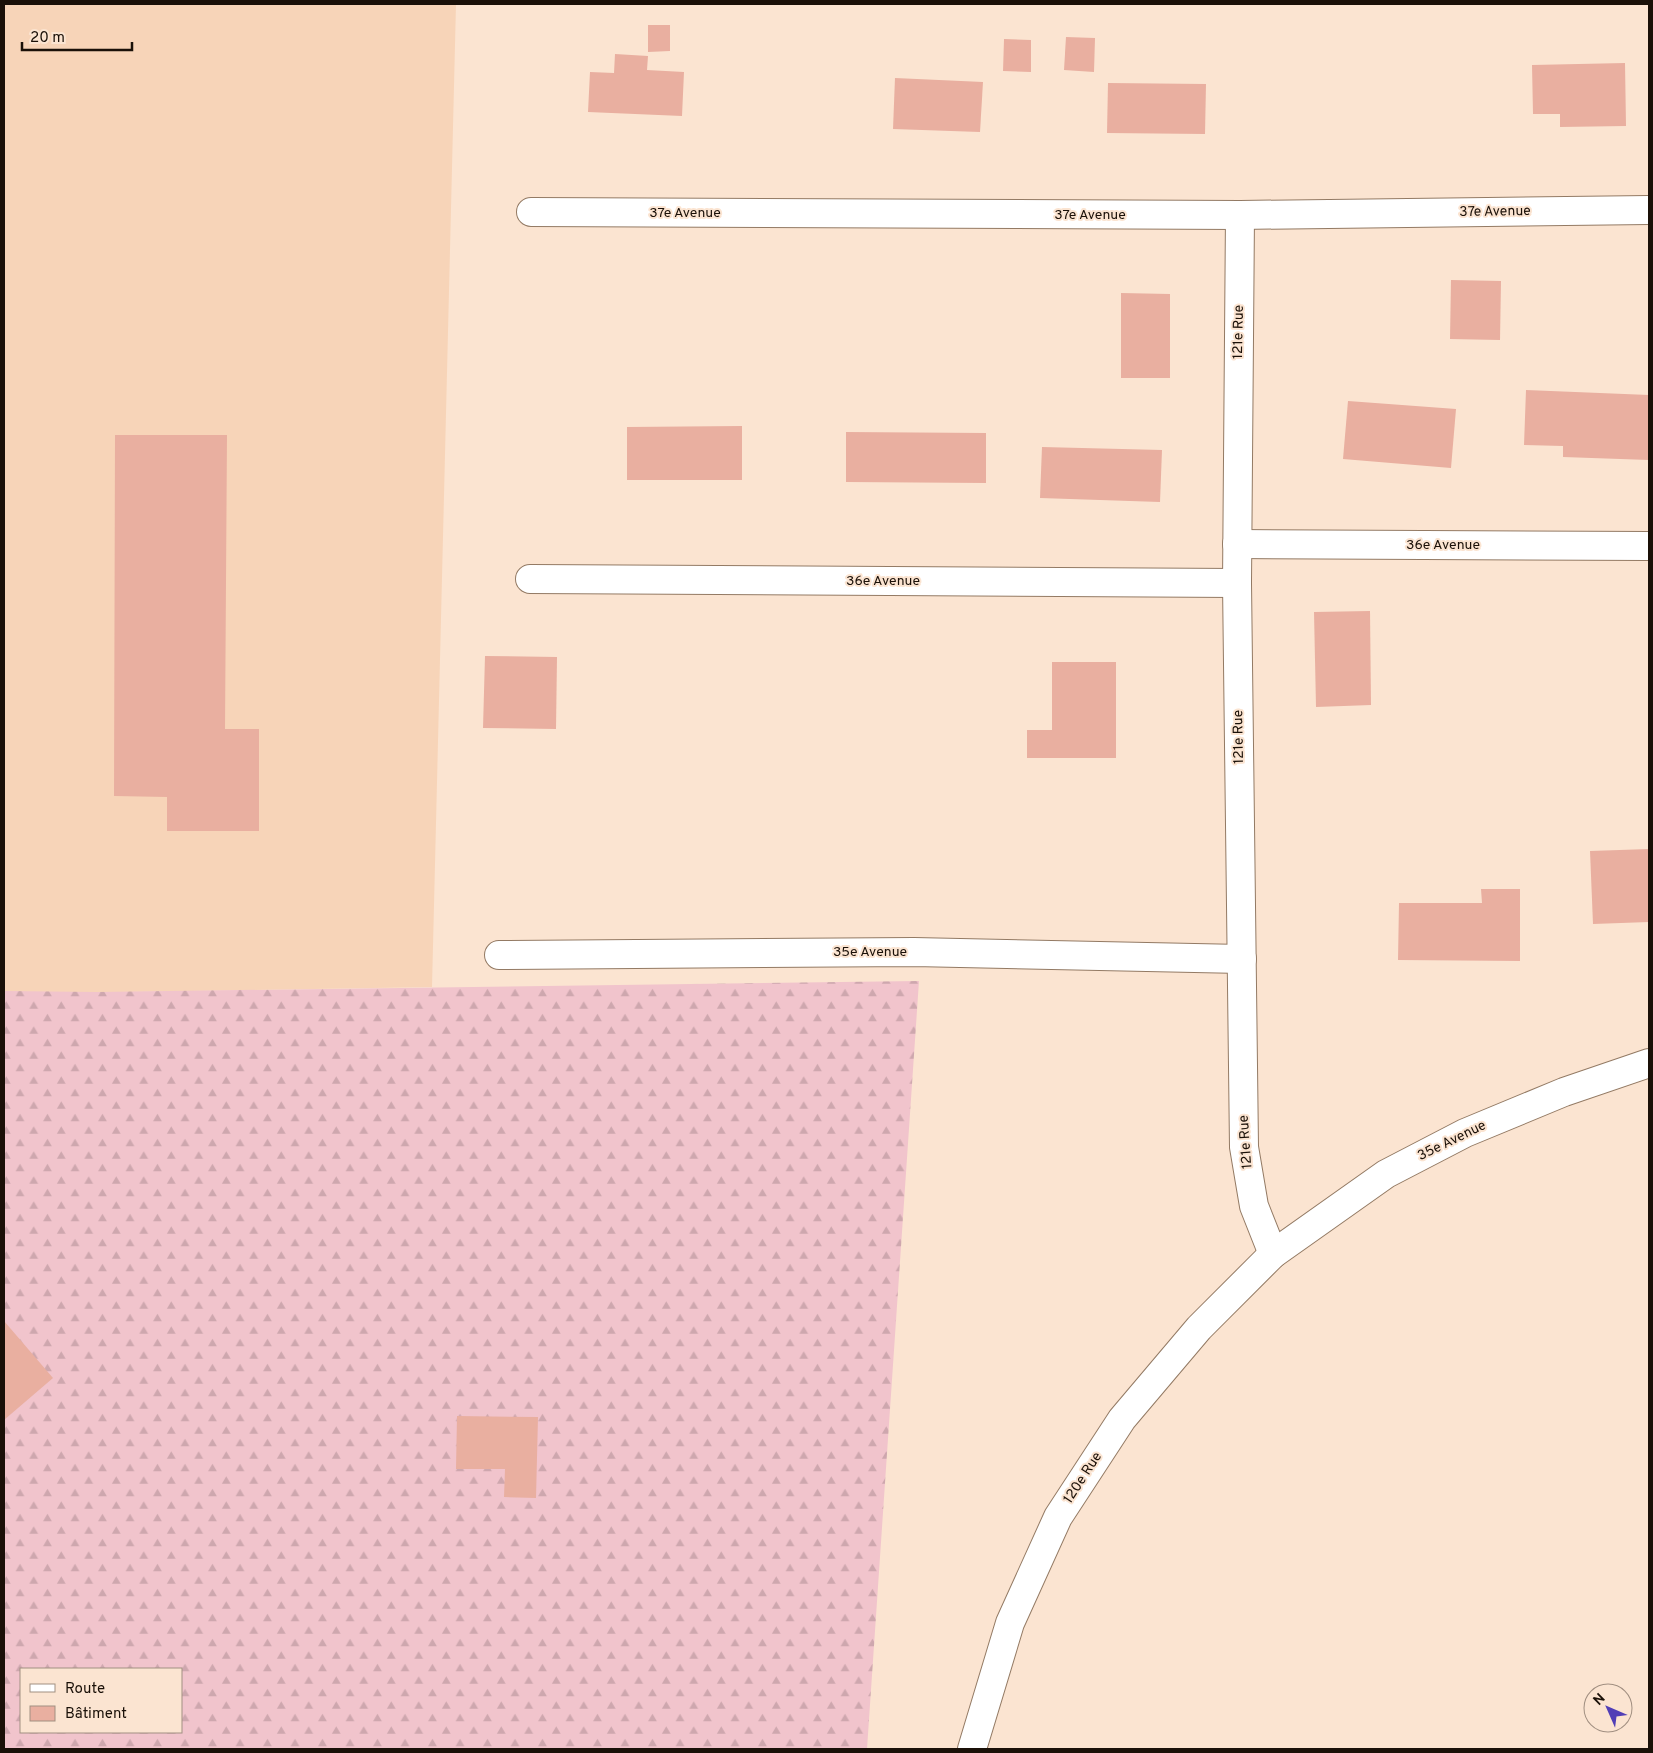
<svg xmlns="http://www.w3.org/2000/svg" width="1653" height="1753" viewBox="0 0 1653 1753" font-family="Overpass,sans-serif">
	<defs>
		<pattern id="forest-firs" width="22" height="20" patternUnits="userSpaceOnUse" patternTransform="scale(1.25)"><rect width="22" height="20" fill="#f1c4cc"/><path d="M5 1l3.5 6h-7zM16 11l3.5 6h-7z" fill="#cea7ae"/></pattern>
	</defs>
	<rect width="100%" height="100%" fill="#fbe4d1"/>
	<path fill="#f7d4b8" d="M4,4H456L432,987L4,994Z"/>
	<path fill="url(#forest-firs)" fill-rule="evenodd" d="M919,981L867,1749H4V991L97,992ZM21,1669H181V1732H21Z"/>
	<g fill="#e9afa0">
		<path d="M648,25H670V51L648,52Z"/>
		<path d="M1066,37L1095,38L1094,72L1064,70Z"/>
		<path d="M1004,39L1031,40V72L1003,71Z"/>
		<path d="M615,54L648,56L647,70L684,72L682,116L588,112L590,72L614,73Z"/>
		<path d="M1625,63L1626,126L1560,127V114H1533L1532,65Z"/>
		<path d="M895,78L983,82L980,132L893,129Z"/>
		<path d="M1108,83L1206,84L1205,134L1107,133Z"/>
		<path d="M1451,280L1501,281L1500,340L1450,339Z"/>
		<path d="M1121,293L1170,294V378H1121Z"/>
		<path d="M1526,390L1649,395V460L1563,457V446L1524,445Z"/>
		<path d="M1348,401L1456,409L1451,468L1343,459Z"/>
		<path d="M742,426V480H627V427Z"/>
		<path d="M846,432L986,433V483L846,482Z"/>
		<path d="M115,435H227L225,729H259V831H167V797L114,796Z"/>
		<path d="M1042,447L1162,450L1160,502L1040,498Z"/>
		<path d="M1370,611L1371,705L1316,707L1314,612Z"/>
		<path d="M485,656L557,657L556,729L483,728Z"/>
		<path d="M1052,662H1116V758H1027V730H1052Z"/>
		<path d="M1649,849V922L1593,924L1590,851Z"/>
		<path d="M1481,889H1520V961L1398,960L1399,903H1482Z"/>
		<path d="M4,1321L53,1378L4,1420Z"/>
		<path d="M457,1416L538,1417L536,1498L504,1497L505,1469H456Z"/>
	</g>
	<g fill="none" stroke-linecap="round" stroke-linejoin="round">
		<g stroke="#937a64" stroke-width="30">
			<g id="minor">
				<path d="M531,212L1240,215L1649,210"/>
				<path d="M1240,215L1237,583L1244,1147L1254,1206L1273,1254"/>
				<path d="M1237,544L1649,546"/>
				<path d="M530,579L1237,583"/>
				<path d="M499,955L914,952L1242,959"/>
				<path d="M972,1749L1010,1623L1058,1517L1122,1419L1199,1328L1273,1254L1386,1174L1465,1133L1564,1092L1649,1063"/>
			</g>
		</g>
		<use href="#minor" stroke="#fff" stroke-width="28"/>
	</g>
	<g text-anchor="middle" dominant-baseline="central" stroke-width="4" stroke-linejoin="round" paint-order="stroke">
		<g font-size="14" fill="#1a1008" stroke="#fbe4d1">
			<text transform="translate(1495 212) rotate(-1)">37e Avenue</text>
			<text x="685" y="213">37e Avenue</text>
			<text x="1090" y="215">37e Avenue</text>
			<text transform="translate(1239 332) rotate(-89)">121e Rue</text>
			<text x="1443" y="545">36e Avenue</text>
			<text x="883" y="581">36e Avenue</text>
			<text transform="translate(1239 737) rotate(-91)">121e Rue</text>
			<text x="870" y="952">35e Avenue</text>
			<text transform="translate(1452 1141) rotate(-26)">35e Avenue</text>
			<text transform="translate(1246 1142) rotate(-94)">121e Rue</text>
			<text transform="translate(1083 1478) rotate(-57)">120e Rue</text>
		</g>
	</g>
	<rect width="1653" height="1753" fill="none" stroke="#1a1008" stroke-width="10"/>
	<rect x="20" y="1668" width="162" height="65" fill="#fbe4d1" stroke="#a18f81"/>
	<rect x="30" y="1684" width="25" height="8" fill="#ffffff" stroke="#a18f81"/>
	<text x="65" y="1693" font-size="15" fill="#1a1008">Route</text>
	<rect x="30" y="1706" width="25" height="15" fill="#e9afa0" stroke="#a18f81"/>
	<text x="65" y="1718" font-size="15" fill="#1a1008">Bâtiment</text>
	<g transform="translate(1608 1708) rotate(315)"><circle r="24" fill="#fbe4d1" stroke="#a18f81"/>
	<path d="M0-4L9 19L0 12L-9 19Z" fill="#513eb6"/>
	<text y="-8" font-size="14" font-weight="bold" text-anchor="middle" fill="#1a1008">N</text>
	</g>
	<path d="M22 42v8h110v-8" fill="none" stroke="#1a1008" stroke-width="2.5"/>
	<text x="30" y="42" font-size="15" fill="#1a1008" stroke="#fbe4d1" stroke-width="4" paint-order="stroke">20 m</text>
</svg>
